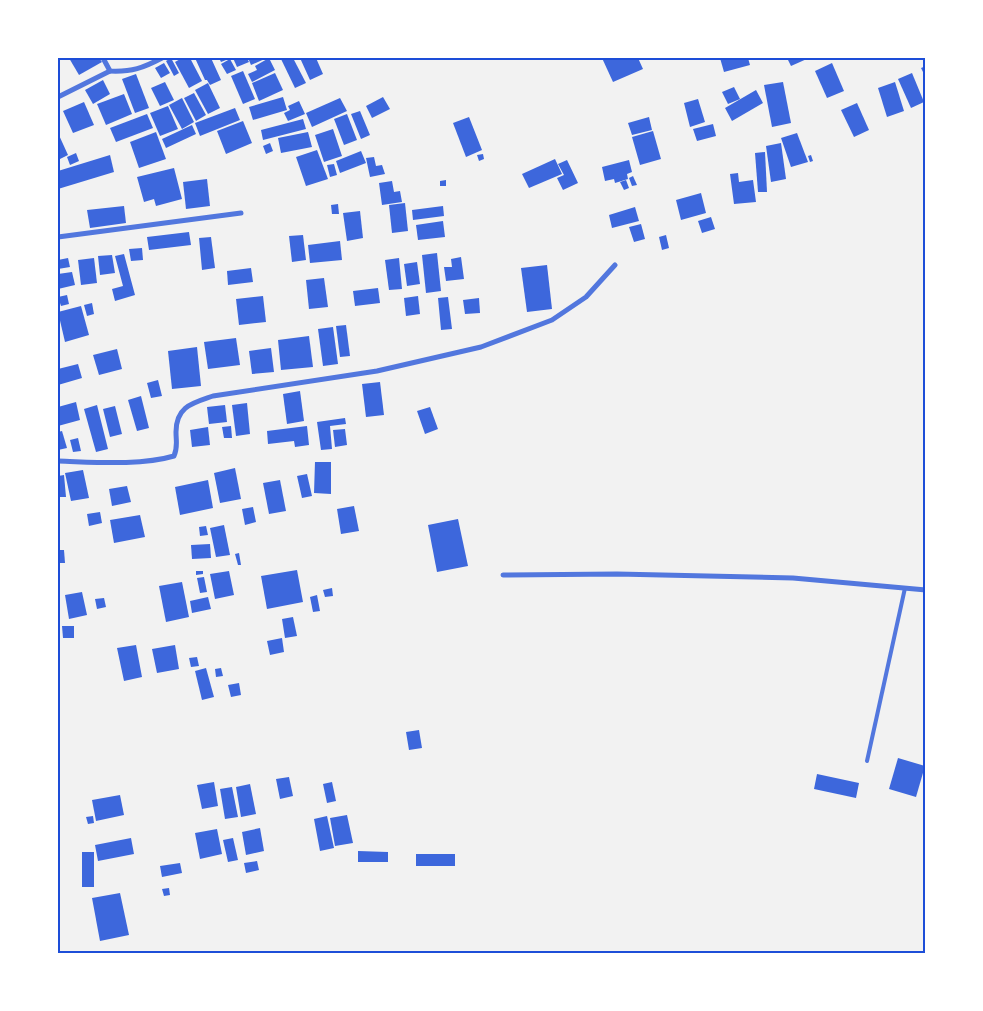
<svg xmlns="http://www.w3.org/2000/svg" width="983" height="1011" viewBox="0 0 983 1011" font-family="'Nunito Sans',sans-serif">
	<rect width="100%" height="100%" fill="#f2f2f2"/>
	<g fill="#3d67dc">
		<path d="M69,58H99L102,62L79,75Z"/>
		<path d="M171,58L179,73L174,76L166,61Z"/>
		<path d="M182,58H190L202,81L189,88L175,62Z"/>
		<path d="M195,58H211L221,80L210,85L207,80H205Z"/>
		<path d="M219,58H231L221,62Z"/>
		<path d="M233,58H247L249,62L237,67Z"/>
		<path d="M248,58H267L251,65Z"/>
		<path d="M269,58L275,70L252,82L248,74L257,70L255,66Z"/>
		<path d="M284,58H293L306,83L295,88L281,59Z"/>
		<path d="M300,58H316L323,74L310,80Z"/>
		<path d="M602,58H638L643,69L613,82Z"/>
		<path d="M720,58H748L750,65L724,72Z"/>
		<path d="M787,58H809L791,66Z"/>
		<path d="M230,59L236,70L227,74L221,64Z"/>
		<path d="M164,63L170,73L161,78L155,68Z"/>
		<path d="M832,63L844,91L827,98L815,71Z"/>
		<path d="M926,66V78L921,68Z"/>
		<path d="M243,71L255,99L243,104L231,76Z"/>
		<path d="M275,73L283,90L259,101L252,83Z"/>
		<path d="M912,73L924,102L911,108L898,79Z"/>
		<path d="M136,74L149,108L135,113L122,79Z"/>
		<path d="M103,80L110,94L93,104L85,90Z"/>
		<path d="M165,82L174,100L160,106L151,88Z"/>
		<path d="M783,82L791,123L772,127L764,85Z"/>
		<path d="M895,82L904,111L887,117L878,88Z"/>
		<path d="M208,83L220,108L208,114L195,90Z"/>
		<path d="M734,87L740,99L728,104L722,92Z"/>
		<path d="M756,90L763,103L732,121L725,108Z"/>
		<path d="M194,93L206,115L196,121L184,98Z"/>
		<path d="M124,94L132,114L106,125L97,104Z"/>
		<path d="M283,97L287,110L253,120L249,107Z"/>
		<path d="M383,97L390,109L372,118L366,106Z"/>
		<path d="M182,98L194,122L182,129L169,105Z"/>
		<path d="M340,98L347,111L312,127L306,113Z"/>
		<path d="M698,99L705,122L690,127L684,103Z"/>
		<path d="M299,101L305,114L288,121L284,113L290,110L288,106Z"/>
		<path d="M84,102L94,125L73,133L63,111Z"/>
		<path d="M857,103L869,130L854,137L841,110Z"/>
		<path d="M168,106L178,129L160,136L150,113Z"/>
		<path d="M235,108L240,120L200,136L195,123Z"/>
		<path d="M360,111L370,135L361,139L351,114Z"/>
		<path d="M147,114L153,128L116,142L110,128Z"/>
		<path d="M347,114L357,140L344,145L334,119Z"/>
		<path d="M469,117L482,150L466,157L453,123Z"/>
		<path d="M649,117L652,130L632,135L628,123Z"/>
		<path d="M303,119L306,129L263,140L261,130Z"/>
		<path d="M243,121L252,143L226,154L217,131Z"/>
		<path d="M713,124L716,136L697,141L693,129Z"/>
		<path d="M192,125L196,134L166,148L162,139Z"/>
		<path d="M333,129L342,156L324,162L315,135Z"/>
		<path d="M653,131L661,159L640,165L632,137Z"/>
		<path d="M156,132L166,159L139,168L130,142Z"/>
		<path d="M308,132L312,147L281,153L278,138Z"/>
		<path d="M58,133L68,155L58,160Z"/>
		<path d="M797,133L808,162L791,167L781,138Z"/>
		<path d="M270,143L273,151L266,154L263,146Z"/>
		<path d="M781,143L786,179L771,182L766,146Z"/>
		<path d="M317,150L328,179L306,186L296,157Z"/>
		<path d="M361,151L366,163L340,173L336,161Z"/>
		<path d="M765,152L767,192H758L755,153Z"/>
		<path d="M76,153L79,161L70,165L67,157Z"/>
		<path d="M483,154L484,159L479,161L477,155Z"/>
		<path d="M110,155L114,172L58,189V171Z"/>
		<path d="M811,155L813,161L810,162L808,156Z"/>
		<path d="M374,157L376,166L382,165L385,174L370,177L366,158Z"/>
		<path d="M555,159L562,174L529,188L522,174Z"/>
		<path d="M567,160L578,183L563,190L557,178L564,175L558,164Z"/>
		<path d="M629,160L632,172L627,174L628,179L615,183L614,179L605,181L602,167Z"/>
		<path d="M334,164L337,175L330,177L327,165Z"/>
		<path d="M174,168L182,199L156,206L154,199L144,202L137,177Z"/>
		<path d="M738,173L739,182L753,180L756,202L734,204L730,174Z"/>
		<path d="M633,176L637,185L632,186L629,178Z"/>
		<path d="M207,179L210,206L186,209L183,182Z"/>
		<path d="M446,180V186H440V181Z"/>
		<path d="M626,180L629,188L624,190L620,182Z"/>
		<path d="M392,181L394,192L400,191L402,202L382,205L379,183Z"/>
		<path d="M701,193L706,213L681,220L676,200Z"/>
		<path d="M405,203L408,231L392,233L389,205Z"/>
		<path d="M338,204L339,214H332L331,205Z"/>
		<path d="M124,206L126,223L90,228L87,210Z"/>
		<path d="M443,206L444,216L413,220L412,210Z"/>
		<path d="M635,207L639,221L612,228L609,215Z"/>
		<path d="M360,211L363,238L347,241L343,213Z"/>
		<path d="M711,217L715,229L702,233L698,221Z"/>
		<path d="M443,221L445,237L418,240L416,225Z"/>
		<path d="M641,224L645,239L634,242L629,227Z"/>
		<path d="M189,232L191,245L149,250L147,237Z"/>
		<path d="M303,235L306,260L292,262L289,236Z"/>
		<path d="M666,235L669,248L662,250L659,237Z"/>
		<path d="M211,237L215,268L202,270L199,238Z"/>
		<path d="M340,241L342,260L310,263L308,245Z"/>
		<path d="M142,248L143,260L131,261L129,249Z"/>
		<path d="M437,253L441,291L426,293L422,255Z"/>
		<path d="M124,254L135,295L115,301L112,289L123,286L115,256Z"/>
		<path d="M112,255L115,273L100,275L98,256Z"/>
		<path d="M461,257L464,279L446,281L444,267H452L451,259Z"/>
		<path d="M68,258L70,267L58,269V260Z"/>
		<path d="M94,258L97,283L81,285L78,260Z"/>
		<path d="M399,258L402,289L389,290L385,260Z"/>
		<path d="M417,262L420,284L407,286L404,264Z"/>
		<path d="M547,265L552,309L527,312L521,268Z"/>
		<path d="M251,268L253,282L228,285L227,271Z"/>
		<path d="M72,272L75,285L58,289V274Z"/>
		<path d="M324,278L328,307L309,309L306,280Z"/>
		<path d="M378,288L380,303L355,306L353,291Z"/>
		<path d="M67,295L69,304L61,306L58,297Z"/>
		<path d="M263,296L266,322L239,325L236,299Z"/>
		<path d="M418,296L420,314L406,316L404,298Z"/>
		<path d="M448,297L452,329L441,330L438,298Z"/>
		<path d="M479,298L480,313L465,314L463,300Z"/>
		<path d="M92,303L94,314L87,316L84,305Z"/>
		<path d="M81,306L89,335L65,342L58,312Z"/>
		<path d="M346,325L350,356L340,357L336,326Z"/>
		<path d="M333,327L338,364L323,366L318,329Z"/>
		<path d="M309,336L313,367L281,370L278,340Z"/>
		<path d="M236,338L240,365L208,369L204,342Z"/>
		<path d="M197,347L201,386L172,389L168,351Z"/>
		<path d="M271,348L274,372L252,374L249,351Z"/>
		<path d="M117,349L122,369L99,375L93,355Z"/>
		<path d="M78,364L82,378L58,385V369Z"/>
		<path d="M158,380L162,396L151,398L147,383Z"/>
		<path d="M380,382L384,415L366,417L362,384Z"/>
		<path d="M300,391L304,421L287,424L283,394Z"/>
		<path d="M141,396L149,428L137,431L128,400Z"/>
		<path d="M76,402L80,420L58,426V407Z"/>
		<path d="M247,403L250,434L236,436L232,405Z"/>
		<path d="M97,405L108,449L96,452L84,409Z"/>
		<path d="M225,405L227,422L209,424L207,407Z"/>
		<path d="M115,406L122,434L110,437L103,409Z"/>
		<path d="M430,407L438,429L425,434L417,411Z"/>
		<path d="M345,418L346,424L330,426L332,449L321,450L317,422Z"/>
		<path d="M231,426L232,438H224L222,427Z"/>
		<path d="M307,426L309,445L295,447L294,441L268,444L267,431Z"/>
		<path d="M208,427L210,445L192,447L190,430Z"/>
		<path d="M345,429L347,445L335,447L333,430Z"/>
		<path d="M62,431L67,448L58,450V432Z"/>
		<path d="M78,438L81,451L73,452L70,440Z"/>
		<path d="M315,462H331V494L314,493Z"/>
		<path d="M235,468L241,499L220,503L214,473Z"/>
		<path d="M83,470L89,498L71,501L65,473Z"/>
		<path d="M307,474L312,496L302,498L297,476Z"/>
		<path d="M64,475L66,497H58V476Z"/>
		<path d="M208,480L213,508L180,515L175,487Z"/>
		<path d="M280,480L286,511L269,514L263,483Z"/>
		<path d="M127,486L131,502L112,506L109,489Z"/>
		<path d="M354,506L359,531L341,534L337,509Z"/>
		<path d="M253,507L256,522L245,525L242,509Z"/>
		<path d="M100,512L102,523L89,526L87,514Z"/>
		<path d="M140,515L145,537L114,543L110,520Z"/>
		<path d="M458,519L468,566L437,572L428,525Z"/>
		<path d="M224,525L230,555L216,557L210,528Z"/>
		<path d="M206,526L208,535L200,536L199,527Z"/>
		<path d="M210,544L211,558L192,559L191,545Z"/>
		<path d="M58,550H64L65,563H58Z"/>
		<path d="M239,553L241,565H238L235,554Z"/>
		<path d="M297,570L303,602L267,609L261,576Z"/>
		<path d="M196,571H203V574L196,575Z"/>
		<path d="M229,571L234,595L215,599L210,574Z"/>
		<path d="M204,577L207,592L200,593L197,578Z"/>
		<path d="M182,582L189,617L166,622L159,586Z"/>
		<path d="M332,588L333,596L325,597L323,590Z"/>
		<path d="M82,592L87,615L69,619L65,595Z"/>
		<path d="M317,595L320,611L313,612L310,597Z"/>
		<path d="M208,597L211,609L192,613L190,601Z"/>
		<path d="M104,598L106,607L97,609L95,599Z"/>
		<path d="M293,617L297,636L285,638L282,619Z"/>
		<path d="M62,626H74V638H63Z"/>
		<path d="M282,638L284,652L270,655L267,641Z"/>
		<path d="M136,645L142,677L124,681L117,648Z"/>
		<path d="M175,645L179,669L157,673L152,649Z"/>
		<path d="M197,657L199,666L191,667L189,658Z"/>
		<path d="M206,668L214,697L202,700L195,671Z"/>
		<path d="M221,668L223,676L216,677L215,669Z"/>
		<path d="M239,683L241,695L231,697L228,685Z"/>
		<path d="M419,730L422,748L409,750L406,732Z"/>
		<path d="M898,758L925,766L916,797L889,789Z"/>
		<path d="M817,774L859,783L856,798L814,789Z"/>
		<path d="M289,777L293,796L280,799L276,779Z"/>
		<path d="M214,782L218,806L202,809L197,785Z"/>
		<path d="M332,782L336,801L327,803L323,784Z"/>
		<path d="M250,784L256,814L241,817L236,787Z"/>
		<path d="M232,787L238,817L225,819L220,789Z"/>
		<path d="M120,795L124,815L96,821L92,800Z"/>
		<path d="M58,813L60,814V831L58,830Z"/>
		<path d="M347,815L353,843L335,846L330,818Z"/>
		<path d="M93,816L94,823L88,824L86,817Z"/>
		<path d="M327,816L334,848L320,851L314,819Z"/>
		<path d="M260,828L264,851L246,855L242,832Z"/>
		<path d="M217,829L222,854L200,859L195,833Z"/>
		<path d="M131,838L134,854L98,861L95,845Z"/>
		<path d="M233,838L238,860L228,862L223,840Z"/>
		<path d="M358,851L388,852V862H358Z"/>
		<rect x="82" y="852" width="12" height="35"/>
		<rect x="416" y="854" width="39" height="12"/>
		<path d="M257,861L259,870L246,873L244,863Z"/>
		<path d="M180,863L182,873L162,877L160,866Z"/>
		<path d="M169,888L170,895L164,896L162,889Z"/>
		<path d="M120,893L129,935L100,941L92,898Z"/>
	</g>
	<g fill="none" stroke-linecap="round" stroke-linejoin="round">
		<path stroke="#5277de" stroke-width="4" d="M867,761L905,588"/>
		<g stroke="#5277de" stroke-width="5">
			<path d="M103,58L110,71C132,72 143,68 162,58"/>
			<path d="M58,97L110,71"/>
			<path d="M58,237L241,213"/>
			<path d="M58,461C93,462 140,466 174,456C178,447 176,442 176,432C176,406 193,403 213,396L377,371L481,347L552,320L586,297L615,265"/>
			<path d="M503,575L617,574L793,578L926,590"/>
		</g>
	</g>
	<rect width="983" height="1011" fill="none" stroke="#ffffff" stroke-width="118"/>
	<rect x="59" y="59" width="865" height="893" fill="none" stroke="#1d4ed8" stroke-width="2"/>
</svg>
